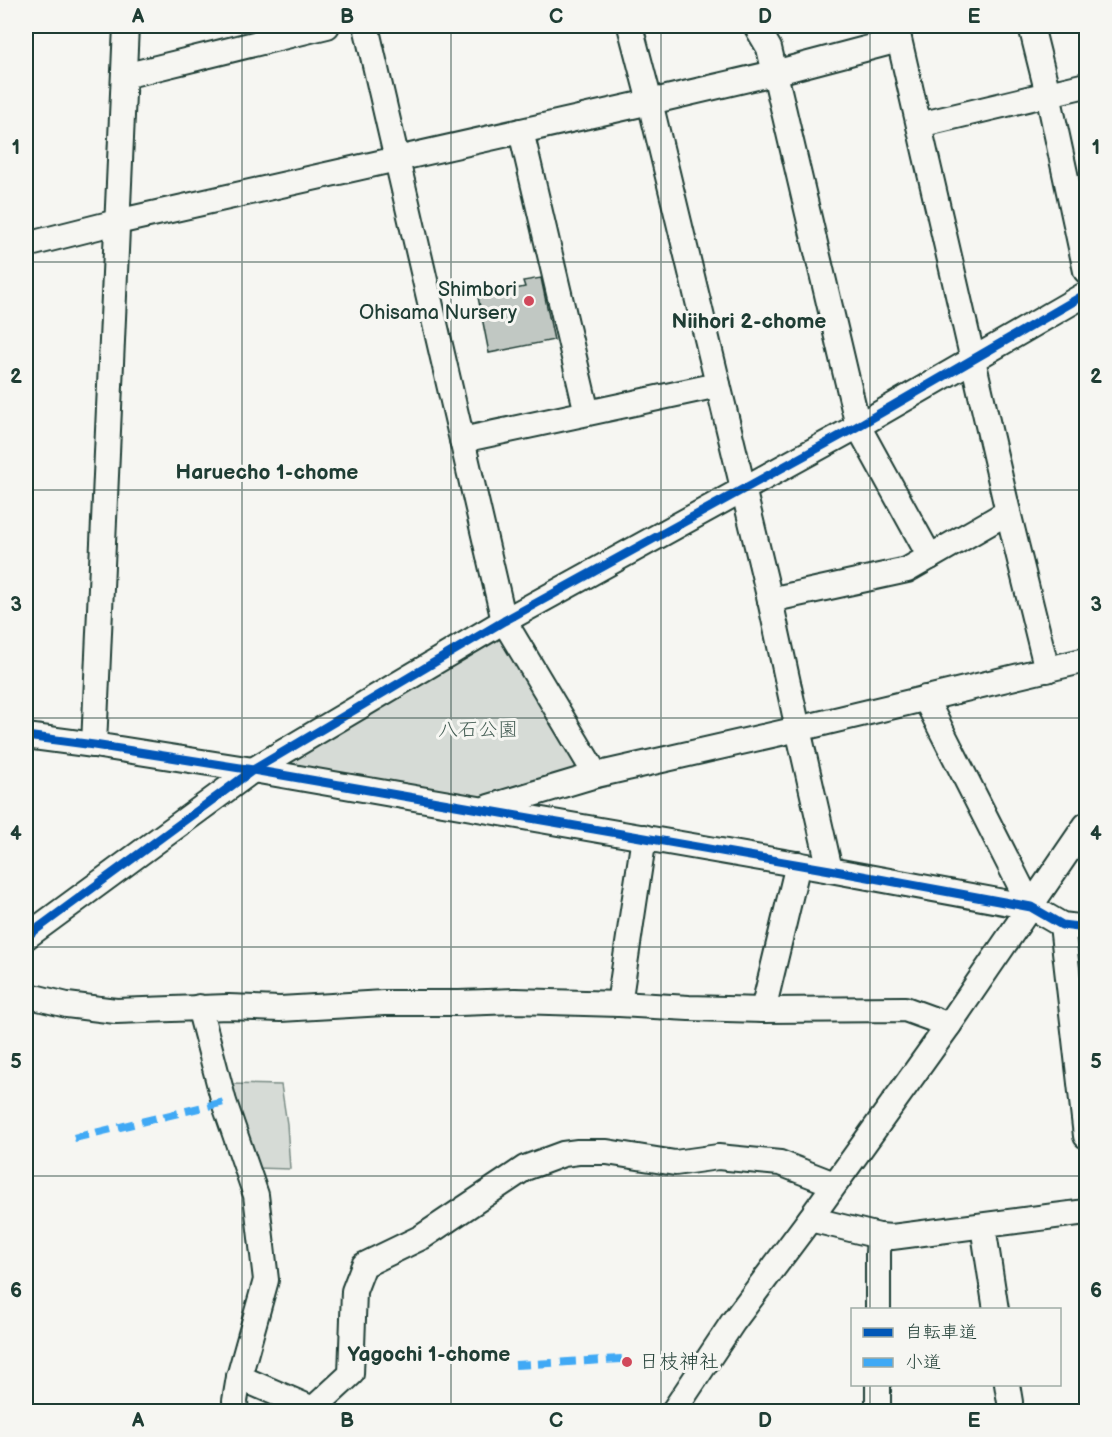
<svg xmlns="http://www.w3.org/2000/svg" width="1112" height="1437" viewBox="0 0 1112 1437" font-family="'Balsamiq Sans','Klee One',sans-serif">
	<rect width="100%" height="100%" fill="#f6f6f2"/>
	<filter id="ink" filterUnits="userSpaceOnUse"><feTurbulence type="fractalNoise" baseFrequency=".0167" numOctaves="2"/><feDisplacementMap in="SourceGraphic" scale="12" xChannelSelector="R" yChannelSelector="G"/><feConvolveMatrix kernelMatrix="1 2 1 2 8 2 1 2 1" color-interpolation-filters="sRGB"/></filter>
	<g filter="url(#ink)">
		<g fill="#d6dbd6" stroke="#7a8c85" stroke-width="1.5">
			<path d="M504,637L581,768L485,800L290,767L289,756Z"/>
			<path d="M229,1084L281,1085L287,1124L290,1169L255,1168Z"/>
		</g>
		<g fill="none" stroke-linecap="round" stroke-linejoin="round">
			<path stroke="#72847d" stroke-width="6" d="M1082,913H1086"/>
		</g>
		<path fill="#c1c8c3" stroke="#1f3d34" stroke-width="1.5" d="M541,278L554,340L489,353L478,297L525,287L523,281Z"/>
		<g fill="none" stroke-linecap="round" stroke-linejoin="round">
			<g stroke="#1f3d34" stroke-width="28">
				<g id="minor">
					<path d="M366,26L504,621L596,775"/>
					<path d="M630,26L650,102L770,600L798,729L830,870"/>
					<path d="M756,26L769,48L858,426L930,557"/>
					<path d="M896,26L1008,512L1047,670"/>
					<path d="M1031,26L1048,94L1086,271"/>
					<path d="M124,76L327,26"/>
					<path d="M919,125L1086,85"/>
					<path d="M521,131L587,413"/>
					<path d="M26,245L117,222L650,102L774,73L899,40"/>
					<path d="M462,440L718,385"/>
					<path d="M770,600L907,570L1008,512"/>
					<path d="M925,698L1031,907"/>
					<path d="M26,736L94,745L253,770L830,870L1031,907L1062,925L1086,928"/>
					<path d="M94,745L126,26"/>
					<path d="M489,807L596,775L798,729L1086,660"/>
					<path d="M1062,925L1086,1136"/>
					<path d="M26,937L253,770L504,621L858,426L1086,294"/>
					<path d="M26,993L30,996L67,1005L116,1011L228,1007L280,1009L384,1003H459L515,1001L619,1004L689,1008L763,1010L905,1009L949,1025"/>
					<path d="M619,1004L644,837"/>
					<path d="M199,1007L224,1102L256,1195L266,1280L239,1377L235,1401L236,1412"/>
					<path d="M763,1010L798,864"/>
					<path d="M810,1219L879,1236L892,1237L1086,1212"/>
					<path d="M983,1226L996,1310"/>
					<path d="M878,1310V1253L879,1236"/>
					<path d="M239,1377L313,1409L351,1374L354,1291L364,1265L422,1237L525,1168L563,1154L578,1152H607L675,1163L718,1157L780,1163L834,1184"/>
					<path d="M878,1384V1412"/>
					<path d="M1007,1384L1010,1402"/>
					<path d="M673,1412L733,1322L810,1219L949,1025L1086,825"/>
				</g>
			</g>
			<use href="#minor" stroke="#f6f6f2" stroke-width="24"/>
			<g stroke="#3fa9f5" stroke-width="8" stroke-dasharray="15 8" stroke-linecap="butt">
				<path d="M74,1138L224,1102"/>
				<path d="M515,1365L622,1359"/>
			</g>
			<g stroke="#f6f6f2" stroke-width="13">
				<g id="cycleway">
					<path d="M26,736L94,745L253,770L830,870L1031,907L1062,925L1086,928"/>
					<path d="M26,937L253,770L504,621L858,426L1086,294"/>
				</g>
			</g>
			<use href="#cycleway" stroke="#0057b8" stroke-width="9"/>
		</g>
	</g>
	<path fill="none" stroke="#1f3d34" stroke-width="1.5" stroke-opacity="0.55" d="M242,26V1412M451,26V1412M661,26V1412M870,26V1310M26,262H1086M26,490H1086M26,718H1086M26,947H1086M26,1176H1086M870,1384V1412"/>
	<g fill="#d1495b" stroke="#f6f6f2" stroke-width="2">
		<circle cx="529" cy="301" r="6"/>
		<circle cx="627" cy="1362" r="6"/>
	</g>
	<g text-anchor="middle" dominant-baseline="central" stroke-width="6" stroke-linejoin="round" paint-order="stroke">
		<g font-size="20" fill="#1f3d34" stroke="#f6f6f2" text-anchor="end">
			<text x="517" y="290">Shimbori<tspan x="517" dy="23">Ohisama Nursery</tspan></text>
			<text x="639" y="1362" text-anchor="start">日枝神社</text>
		</g>
		<g font-size="20" fill="#445d54" stroke="#f6f6f2">
			<text x="478" y="730">八石公園</text>
		</g>
		<g font-size="21" font-weight="bold" fill="#1f3d34" stroke="#f6f6f2">
			<text x="749" y="321">Niihori 2-chome</text>
			<text x="267" y="472">Haruecho 1-chome</text>
			<text x="429" y="1354">Yagochi 1-chome</text>
		</g>
	</g>
	<rect width="1112" height="1437" fill="none" stroke="#f6f6f2" stroke-width="66"/>
	<rect x="851" y="1308" width="210" height="78" fill="#f6f6f2" stroke="#a0aca6" stroke-width="1.5"/>
	<rect x="863" y="1328" width="30" height="9" fill="#0057b8" stroke="#a0aca6" stroke-width="1.5"/>
	<text x="905" y="1338" font-size="18" fill="#1f3d34">自転車道</text>
	<rect x="863" y="1358" width="30" height="9" fill="#3fa9f5" stroke="#a0aca6" stroke-width="1.5"/>
	<text x="905" y="1368" font-size="18" fill="#1f3d34">小道</text>
	<rect x="33" y="33" width="1046" height="1371" fill="none" stroke="#1f3d34" stroke-width="2"/>
	<g font-size="20" text-anchor="middle" font-weight="bold" fill="#1f3d34">
		<text x="138" y="23">A</text>
		<text x="347" y="23">B</text>
		<text x="556" y="23">C</text>
		<text x="765" y="23">D</text>
		<text x="974" y="23">E</text>
		<text x="16" y="154">1</text>
		<text x="1096" y="154">1</text>
		<text x="16" y="383">2</text>
		<text x="1096" y="383">2</text>
		<text x="16" y="611">3</text>
		<text x="1096" y="611">3</text>
		<text x="16" y="840">4</text>
		<text x="1096" y="840">4</text>
		<text x="16" y="1068">5</text>
		<text x="1096" y="1068">5</text>
		<text x="16" y="1297">6</text>
		<text x="1096" y="1297">6</text>
		<text x="138" y="1427">A</text>
		<text x="347" y="1427">B</text>
		<text x="556" y="1427">C</text>
		<text x="765" y="1427">D</text>
		<text x="974" y="1427">E</text>
	</g>
</svg>
